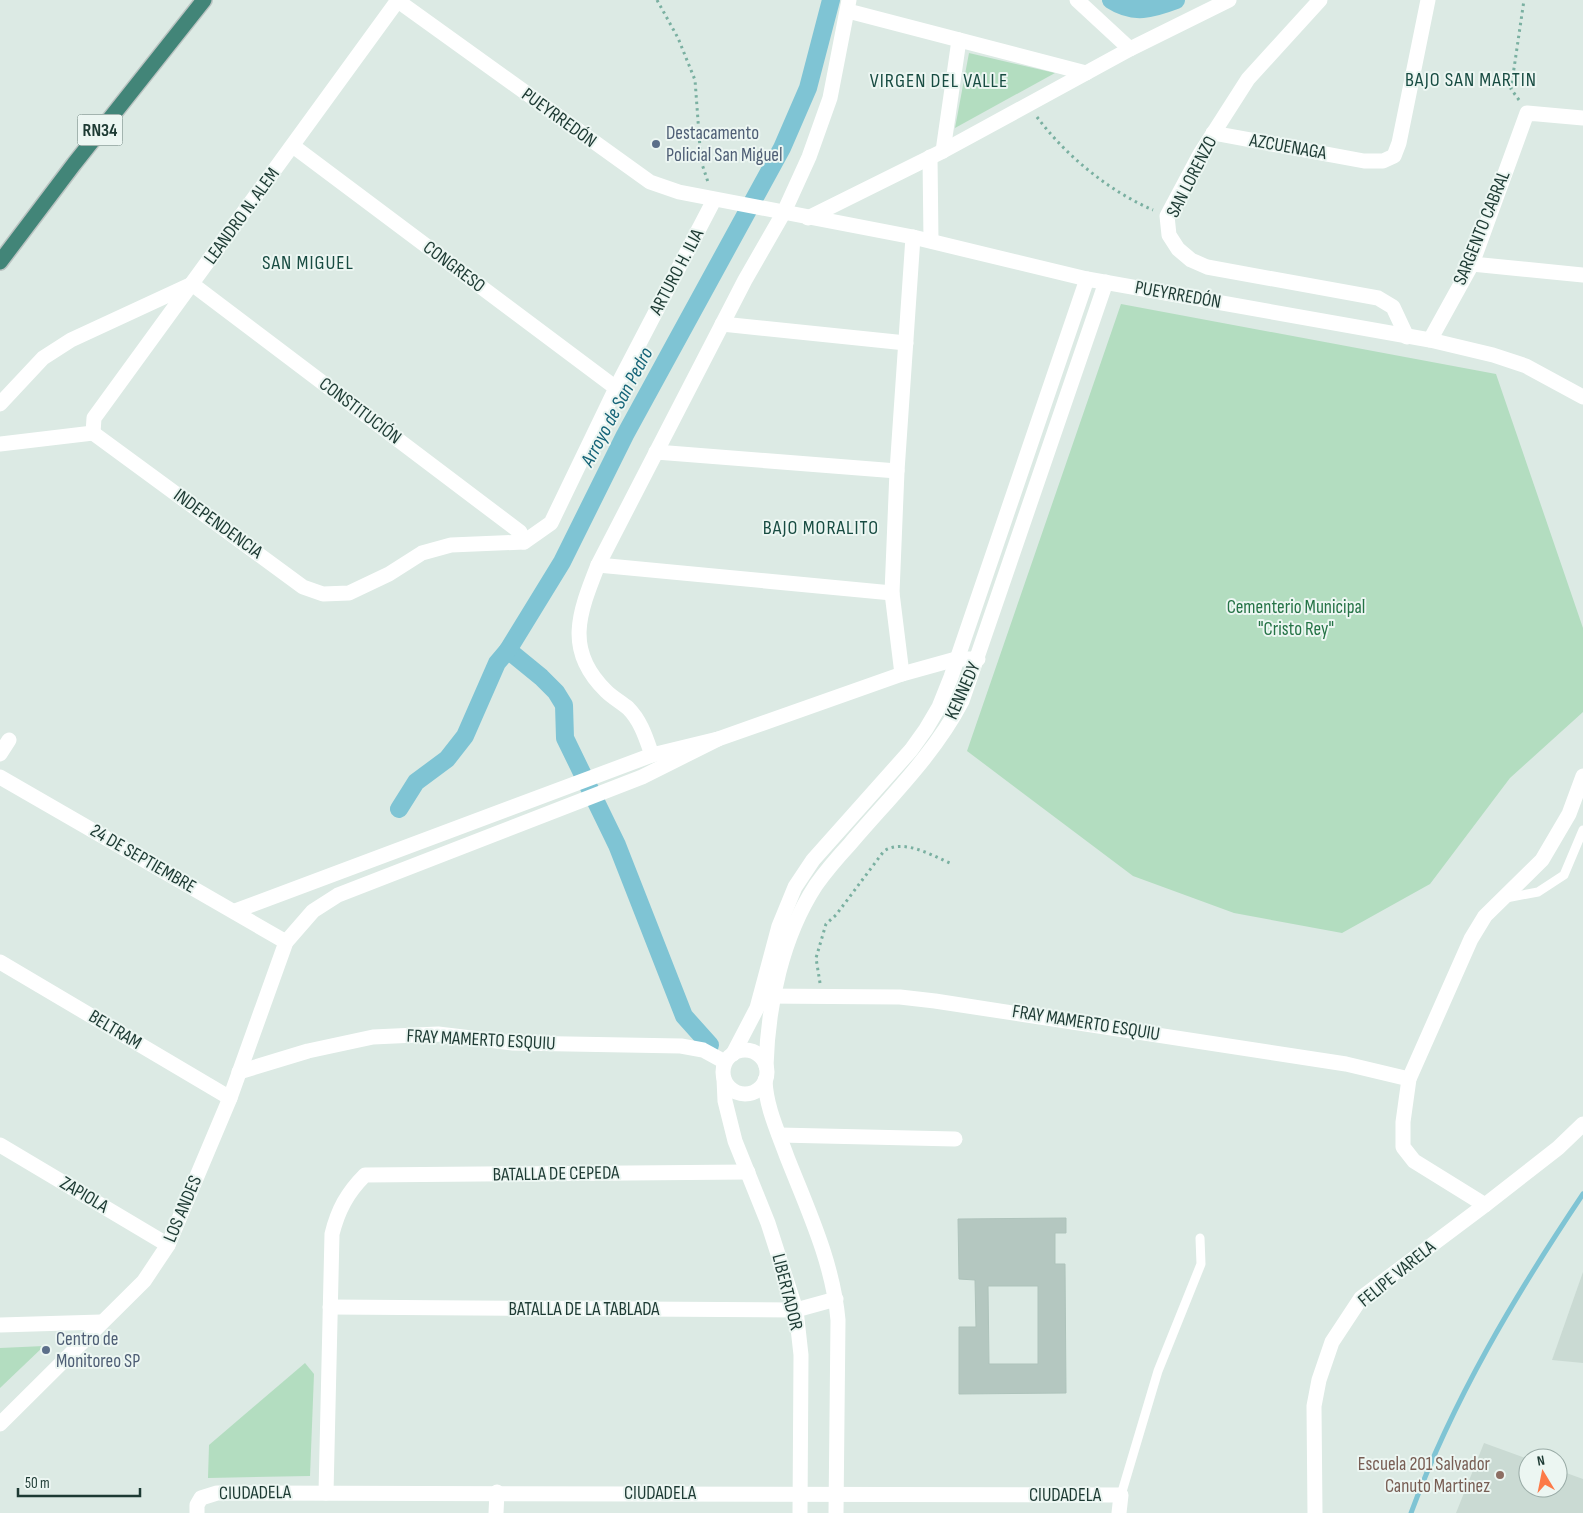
<svg xmlns="http://www.w3.org/2000/svg" width="1583" height="1513" viewBox="0 0 1583 1513" font-family="'Sofia Sans Condensed',sans-serif">
	<rect width="100%" height="100%" fill="#dceae4"/>
	<g fill="#cadad3">
		<path d="M1583,1272V1363L1552,1360Z"/>
		<path d="M1484,1443L1528,1459V1488H1558V1470L1583,1479V1513H1456Z"/>
	</g>
	<g fill="#b3ddc0">
		<path d="M969,53L1055,73L955,128Z"/>
		<path d="M1121,304L1496,374L1583,628V712L1510,778L1430,884L1342,933L1234,913L1133,876L967,751Z"/>
		<path d="M44,1346L0,1388V1348Z"/>
		<path d="M305,1363L314,1374L310,1476L208,1478L209,1445Z"/>
	</g>
	<g fill="none" stroke-linecap="round" stroke-linejoin="round">
		<path stroke="#7fc4d4" stroke-width="5" d="M1411,1513C1453,1399 1516,1294 1583,1194"/>
		<g stroke="#7fc4d4" stroke-width="18">
			<path d="M1111,0C1134,15 1152,9 1176,0"/>
			<path d="M508,650L541,677L556,692L564,705L565,738L617,845L684,1016L710,1045"/>
			<path d="M399,809L416,782L447,759L465,736L497,663L508,650L562,562L625,435L782,148L808,88L831,0"/>
		</g>
	</g>
	<path fill="#b4c7c0" stroke="#aec3bb" fill-rule="evenodd" d="M1066,1218V1233H1055V1264H1065L1066,1393L959,1394V1327H976L975,1280L959,1279L958,1219ZM988,1286H1038V1364H989Z"/>
	<g fill="none" stroke-linecap="round" stroke-linejoin="round">
		<g stroke="#bbc4c2" stroke-width="18">
			<path id="trunk" d="M0,262L74,164L204,0"/>
		</g>
		<g stroke="#7ab0a1" stroke-width="3" stroke-dasharray="2.5 4" stroke-linecap="butt">
			<path d="M657,0L678,38L695,80L701,161L708,182"/>
			<path d="M1519,100L1511,89L1524,0"/>
			<path d="M1037,117C1066,156 1109,191 1153,210"/>
			<path d="M820,983L816,958L826,924L836,915L884,851C904,838 933,856 952,864"/>
		</g>
		<g stroke="#fff" stroke-width="9">
			<path d="M1506,898L1538,892L1564,875L1583,830"/>
			<path d="M1121,1495L1158,1371L1201,1264L1200,1238"/>
		</g>
		<g stroke="#fff" stroke-width="15">
			<path d="M1077,0L1130,49"/>
			<path d="M1320,0L1248,79L1200,154L1167,216L1169,235L1178,249L1191,260L1207,267L1378,298L1393,307L1407,337"/>
			<path d="M398,1L650,182L679,192L913,237L1087,279"/>
			<path d="M848,11L1086,73"/>
			<path d="M1213,133L1364,161H1383L1394,156L1399,143L1428,0"/>
			<path d="M293,146L616,388"/>
			<path d="M943,151L959,40"/>
			<path d="M930,157L931,241"/>
			<path d="M808,218L943,151L1130,49L1229,0"/>
			<path d="M1472,264L1583,275"/>
			<path d="M722,324L906,343"/>
			<path d="M0,404L43,358L71,340L192,284L520,532L524,542"/>
			<path d="M93,433L303,587L323,594L349,593L389,574L422,553L451,545L524,542L551,523L616,388L714,200"/>
			<path d="M93,433L94,418L398,0"/>
			<path d="M0,444L93,433"/>
			<path d="M656,452L897,471"/>
			<path d="M598,565L892,593"/>
			<path d="M902,674L892,593L897,471L913,237"/>
			<path d="M0,754L9,740"/>
			<path d="M652,755C646,738 641,721 628,708C621,702 613,698 606,691C564,650 579,613 598,565L745,280L784,212L809,157L830,98L849,0"/>
			<path d="M0,777L286,942"/>
			<path d="M235,911L652,755L718,739L902,674L956,659H978"/>
			<path d="M0,962L230,1098"/>
			<path d="M762,996L900,997L935,1001L1346,1064L1409,1079"/>
			<path d="M239,1072L308,1051L373,1037L438,1034L513,1043L681,1046L703,1050L725,1062"/>
			<path d="M779,1135L955,1139"/>
			<path d="M0,1145L168,1245"/>
			<path d="M1485,1205L1414,1161L1403,1147V1122L1409,1079L1471,939L1485,916L1542,860L1569,814L1583,776"/>
			<path d="M330,1307L796,1310L836,1299"/>
			<path d="M0,1325L101,1322"/>
			<path d="M0,1424L144,1281L168,1245L230,1098L286,942L313,911L338,895L642,777L718,739"/>
			<path d="M326,1493L332,1234C338,1210 347,1193 365,1175L748,1172"/>
			<path d="M197,1513V1505L201,1498L217,1493L1121,1495L1119,1513"/>
			<path d="M496,1513L497,1492"/>
			<path d="M1315,1513L1314,1406L1319,1380L1332,1342L1361,1298L1485,1205L1558,1148L1583,1124"/>
		</g>
		<g stroke="#fff" stroke-width="15">
			<path d="M1430,340L1472,264L1527,113L1583,118"/>
			<circle cx="745" cy="1072" r="22"/>
			<path d="M733,1054L757,1008L779,926L795,887L813,860L911,750L926,729L939,707L951,677L1087,279L1430,340L1493,355L1526,366L1583,397"/>
			<path d="M766,1066C768,1004 782,937 816,885C826,871 838,857 850,844C889,798 934,755 962,701L1106,282"/>
			<path d="M724,1079L725,1101L735,1141L768,1223L796,1310L801,1355L800,1513"/>
			<path d="M765,1080C766,1107 778,1132 787,1157C808,1210 833,1263 838,1320L836,1513"/>
		</g>
		<use href="#trunk" stroke="#428578" stroke-width="15"/>
	</g>
	<g fill="#5c6f8a" stroke="#ecf6f2" stroke-width="2">
		<circle cx="656" cy="144" r="5"/>
		<circle cx="46" cy="1350" r="5"/>
	</g>
	<circle fill="#8d6e63" stroke="#ecf6f2" stroke-width="2" cx="1500" cy="1475" r="5"/>
	<g text-anchor="middle" dominant-baseline="central" stroke-width="4" stroke-linejoin="round" paint-order="stroke">
		<rect fill="#ecf6f2" stroke="#5b726c" stroke-width="1" x="77.5" y="114.5" width="45" height="31" rx="4"/>
		<g font-size="18" font-weight="bold" fill="#1d3a33">
			<text x="100" y="130">RN34</text>
		</g>
		<g font-size="19" fill="#1d3a33" stroke="#ecf6f2">
			<text transform="translate(559 118) rotate(36)">PUEYRREDÓN</text>
			<text transform="translate(1288 147) rotate(10)">AZCUENAGA</text>
			<text transform="translate(1192 177) rotate(-63)">SAN LORENZO</text>
			<text transform="translate(242 216) rotate(-54)">LEANDRO N. ALEM</text>
			<text transform="translate(1482 228) rotate(-68)">SARGENTO CABRAL</text>
			<text transform="translate(454 267) rotate(37)">CONGRESO</text>
			<text transform="translate(677 272) rotate(-62)">ARTURO H. ILIA</text>
			<text transform="translate(1178 295) rotate(10)">PUEYRREDÓN</text>
			<text transform="translate(360 411) rotate(37)">CONSTITUCIÓN</text>
			<text transform="translate(218 524) rotate(36)">INDEPENDENCIA</text>
			<text transform="translate(963 691) rotate(-66)">KENNEDY</text>
			<text transform="translate(143 859) rotate(30)">24 DE SEPTIEMBRE</text>
			<text transform="translate(1086 1023) rotate(9)">FRAY MAMERTO ESQUIU</text>
			<text transform="translate(115 1030) rotate(31)">BELTRAM</text>
			<text transform="translate(481 1040) rotate(3)">FRAY MAMERTO ESQUIU</text>
			<text transform="translate(556 1174) rotate(-1)">BATALLA DE CEPEDA</text>
			<text transform="translate(84 1195) rotate(31)">ZAPIOLA</text>
			<text transform="translate(183 1209) rotate(-67)">LOS ANDES</text>
			<text transform="translate(1397 1274) rotate(-39)">FELIPE VARELA</text>
			<text transform="translate(787 1292) rotate(76)">LIBERTADOR</text>
			<text x="584" y="1309">BATALLA DE LA TABLADA</text>
			<text transform="translate(255 1493) rotate(-1)">CIUDADELA</text>
			<text x="660" y="1493">CIUDADELA</text>
			<text x="1065" y="1495">CIUDADELA</text>
		</g>
		<g font-size="19" fill="#4e5e75" stroke="#ecf6f2" text-anchor="start">
			<text x="666" y="133">Destacamento<tspan x="666" dy="22">Policial San Miguel</tspan></text>
			<text x="56" y="1339">Centro de<tspan x="56" dy="22">Monitoreo SP</tspan></text>
		</g>
		<g font-size="19" fill="#257346" stroke="#ecf6f2">
			<text x="1296" y="607">Cementerio Municipal<tspan x="1296" dy="22">"Cristo Rey"</tspan></text>
		</g>
		<g font-size="19" fill="#785e54" stroke="#ecf6f2" text-anchor="end">
			<text x="1490" y="1464">Escuela 201 Salvador<tspan x="1490" dy="22">Canuto Martinez</tspan></text>
		</g>
		<g font-size="20" letter-spacing="1" fill="#184c42" stroke="#ecf6f2">
			<text x="1471" y="80">BAJO SAN MARTIN</text>
			<text x="939" y="81">VIRGEN DEL VALLE</text>
			<text x="308" y="263">SAN MIGUEL</text>
			<text x="821" y="528">BAJO MORALITO</text>
		</g>
		<g font-size="20" font-style="italic" fill="#156478" stroke="#ecf6f2">
			<text transform="translate(617 407) rotate(-62)">Arroyo de San Pedro</text>
		</g>
	</g>
	<g transform="translate(1543 1473) rotate(350)"><circle r="24" fill="#ecf6f2" stroke="#99aba6"/>
	<path d="M0-4L9 19L0 12L-9 19Z" fill="#fc7a48"/>
	<text y="-8" font-size="14" font-weight="bold" text-anchor="middle" fill="#1d3a33">N</text>
	</g>
	<path d="M18 1488v8h122v-8" fill="none" stroke="#1d3a33" stroke-width="2.5"/>
	<text x="25" y="1488" font-size="15" fill="#1d3a33" stroke="#ecf6f2" stroke-width="4" paint-order="stroke">50 m</text>
</svg>
